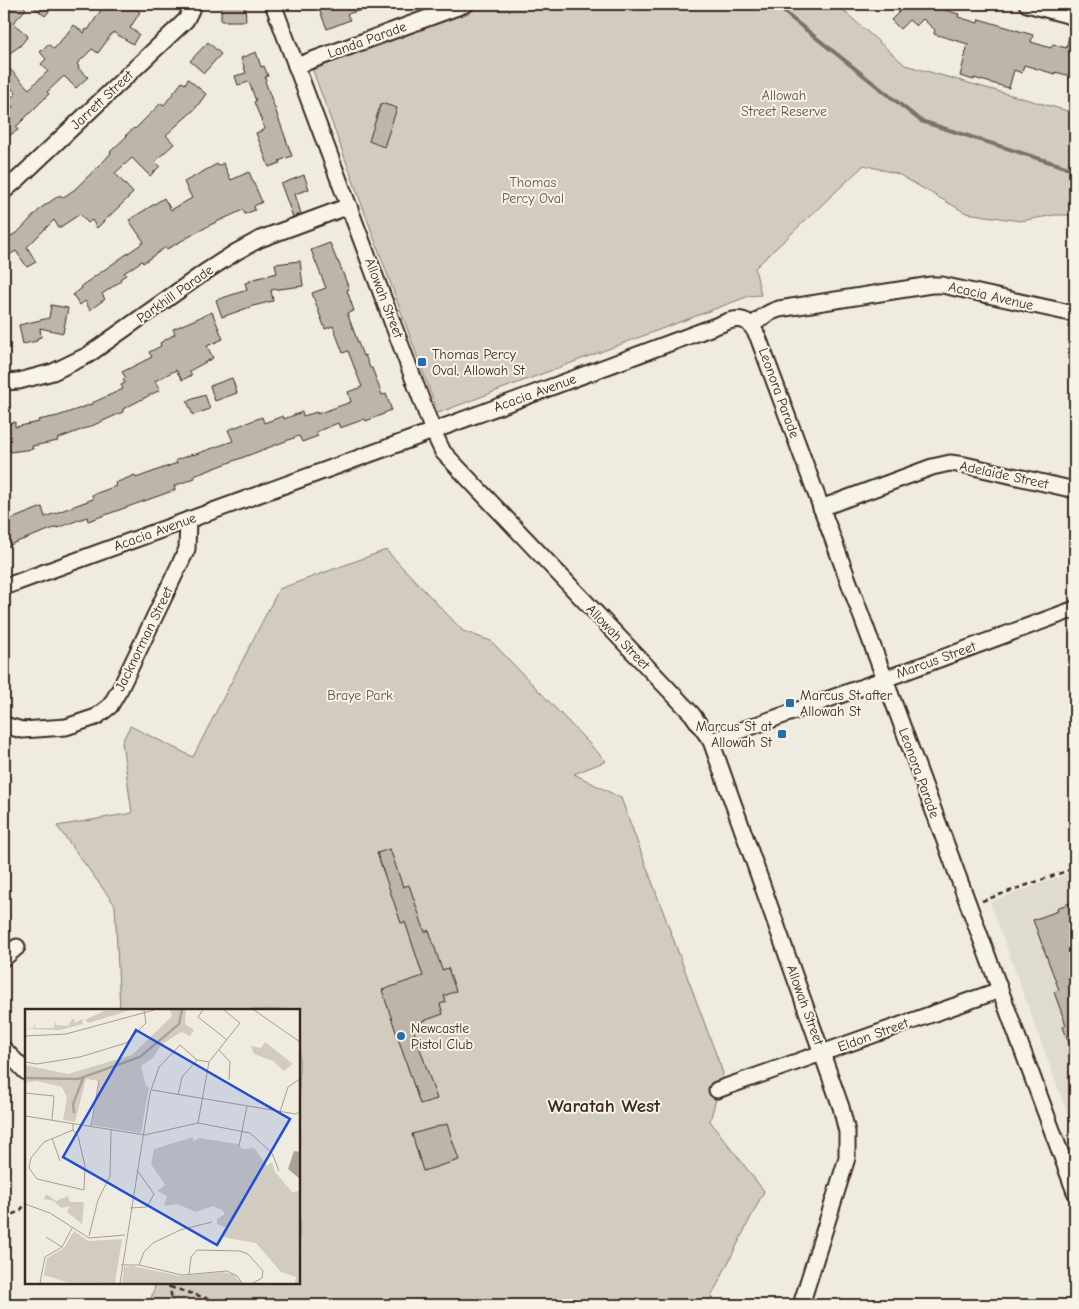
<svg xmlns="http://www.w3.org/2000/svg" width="1079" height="1309" viewBox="0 0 1079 1309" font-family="'Comic Neue',sans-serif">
	<rect width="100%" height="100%" fill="#efebe0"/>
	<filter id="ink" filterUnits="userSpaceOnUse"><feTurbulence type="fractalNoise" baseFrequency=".02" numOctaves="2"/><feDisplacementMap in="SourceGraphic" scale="10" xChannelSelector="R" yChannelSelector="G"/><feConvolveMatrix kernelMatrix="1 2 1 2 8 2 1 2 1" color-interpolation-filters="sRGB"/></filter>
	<g filter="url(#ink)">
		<path fill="#e0dbd0" d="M1075,871V1126L1072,1127L990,902Z"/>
		<g fill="#d1cbc0" stroke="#867a6f">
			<path d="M486,4H836L905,65L1075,113V215H1055L1020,221L966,213L898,174L864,165L755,268L761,295L749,296L438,413L312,68Z"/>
			<path d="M386,550L463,631L491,641L606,761L574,774L621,798L723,1073L710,1121L764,1191L707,1305H149L156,1283H299V1010H120L115,905L57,826L132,813L122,742L130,726L193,757L279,589Z"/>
		</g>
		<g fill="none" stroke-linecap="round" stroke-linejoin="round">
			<path stroke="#7e7266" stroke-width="4" d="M776,4L790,17L921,121L1075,170"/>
		</g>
		<g fill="#bdb5aa" stroke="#3b2a1e">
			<path d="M4,4H21L26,9L13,23L28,36L20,46L4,57Z"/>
			<path d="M30,4H55L45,16Z"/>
			<path d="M105,4H115L122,8L124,4H126L140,12L130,28L139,34L133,44L113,32L98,53L92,49L77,64L79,67L78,68L88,77L76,88L64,76L47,92L49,94L16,127L18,130L4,139V119L11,114L9,111L13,107L8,101L16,93L4,81V63L29,89L48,71L41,64L46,59L40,52L48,44L54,49L74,25L84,33L86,29L88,30Z"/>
			<path d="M221,4H245L246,21H221Z"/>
			<path d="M317,4H373L374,7L347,14L350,20L327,29Z"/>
			<path d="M893,4H934L938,8L959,14L958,17L978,23L979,19L1033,35L1031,42L1051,48L1053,44L1066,48L1072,26H1075V77L1055,72V74L1024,65L1022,73L1014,70L1009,88L974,78V80L960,76L968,44L934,34L935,30L923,19L916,26L909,20L900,29L891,20L900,11Z"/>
			<path d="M208,42L221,54L204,73L190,61Z"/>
			<path d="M256,52L261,67L264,66L268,76L265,77L266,80L265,81L292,156L279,161L280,163L269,167L256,133L265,129L254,102L256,101L249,82L238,85L235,76L246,73L241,58Z"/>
			<path d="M188,79L206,94L195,109L166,135L174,144L155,161L160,166L150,176L132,158L115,173L133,193L125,201L97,228L92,220L88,223L80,214L59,228L54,220L27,247L36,262L27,267L16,251L4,258V240L16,233V234L41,208L60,195L62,198L74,190L101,164L111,153L110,152L127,136L126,135L134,128L135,129L161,103L164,105L182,82L185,84Z"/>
			<path d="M381,103L397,108L384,147L369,141Z"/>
			<path d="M223,163L231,180L249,172L262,202L254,206L255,210L245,214L243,210L212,224L167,249L166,247L143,263L142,261L124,273L126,275L120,279L121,281L102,294L105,299L90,310L85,301L80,305L73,295L82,288L81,286L144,242L129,220L164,198L171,210L192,198L184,182L217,164L218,166Z"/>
			<path d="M304,175L309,189L295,194L301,214L293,217L281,184Z"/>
			<path d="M330,243L337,261H338L341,268L349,289L347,290L354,311L347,313L363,356L365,355L370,368H372L382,395L386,394L391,408V410L384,413V414L366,421L365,419L340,428L338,423L316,432L318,436L302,442L299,436L194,476L195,478L174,486L175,490L94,519L88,521L87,517L57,528V527L14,543L4,549V522L42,507L45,517L93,499L92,495L116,486L115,483L135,475L136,478L177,463L176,460L193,454V455L233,441L228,430L262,417L264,423L283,416L284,419L302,412L303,416L317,412V414L351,402L348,392L362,387L348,351L343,353L333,326L325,329L312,293L326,288L311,250Z"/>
			<path d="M300,261L303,286L271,290L273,301L253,306L222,317L216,300L247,290L245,283L250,282V280L277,273L275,264Z"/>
			<path d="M51,305L68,308L63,333L40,328L41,337L37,338V341L23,344L19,325L49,318Z"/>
			<path d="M212,312L223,339L207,346L213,358L191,370L190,372L192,375L182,380L176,370L155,381L160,390L123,409V412L94,425L57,439L58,441L32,446L33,449L10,452L9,446L8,447L4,424L15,422V427L39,422L38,420L58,416L92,404V403L123,389L121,385L125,383L123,379L126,378L122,372L152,357L149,352L161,346L160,343L175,334L173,329Z"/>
			<path d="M232,378L237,393L215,401L210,386Z"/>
			<path d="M205,395L210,409L193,415L187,401Z"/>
			<path d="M390,849L403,887L409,885L425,932L429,930L442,970L448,968L456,991L444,996L446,1002L440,1004L443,1014L412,1025L437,1099L420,1104L382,990L423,976L405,922L401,923L377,853Z"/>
			<path d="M1075,901V1057H1074L1063,1027L1066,1025L1054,992L1059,990L1033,920L1058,911L1057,908Z"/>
			<path d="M447,1124L459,1160L423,1171L412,1134Z"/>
		</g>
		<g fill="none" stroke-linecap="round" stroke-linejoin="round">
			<g stroke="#3b2a1e" stroke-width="19">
				<g id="street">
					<path d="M273,4L433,431L443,452L692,714L711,741L841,1107L847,1132V1158L801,1305"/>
					<path d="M1027,4L1075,17"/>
					<path d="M296,66L466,4"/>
					<path d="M4,191L19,178L186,20L194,4"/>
					<path d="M752,326C761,317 768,312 779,309L931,285H942L1075,314"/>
					<path d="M4,382L19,381L53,372L88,355L205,272L236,252L260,239L349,206"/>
					<path d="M821,508L932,467L950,463L965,465L1075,490"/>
					<path d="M4,587L422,435L729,321C745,316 751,323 758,337L1075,1192"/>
					<path d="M4,725L22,730L66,727L96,717L110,706L120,689L187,549L188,520"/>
					<path d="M711,741L885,679L1075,609"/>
					<path d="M4,958L17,947"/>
					<path d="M4,1049L26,1072"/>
					<path d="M717,1090L1000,990"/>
				</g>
			</g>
			<g stroke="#3b2a1e" stroke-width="2.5" stroke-dasharray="5 4" stroke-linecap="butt">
				<path d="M982,901L1075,868"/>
				<path d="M4,1218L20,1211L26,1203"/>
				<path d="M169,1283L173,1305"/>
				<path d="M170,1287L229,1305"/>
			</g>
			<use href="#street" stroke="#f7f3e8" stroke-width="15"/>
		</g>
	</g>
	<g fill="#1f6fb2" stroke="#f7f3e8" stroke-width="2">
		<rect x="417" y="357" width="10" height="10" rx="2.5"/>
		<rect x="785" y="698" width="10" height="10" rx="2.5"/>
		<rect x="777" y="729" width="10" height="10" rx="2.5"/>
		<circle cx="401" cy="1036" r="5"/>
	</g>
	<g text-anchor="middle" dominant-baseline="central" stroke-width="4" stroke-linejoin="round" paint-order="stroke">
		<g font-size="14" fill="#3b2a1e" stroke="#f7f3e8">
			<text transform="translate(367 40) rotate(-20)">Landa Parade</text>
			<text transform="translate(102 100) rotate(-43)">Jarrett Street</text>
			<text transform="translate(175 294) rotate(-35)">Parkhill Parade</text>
			<text transform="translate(991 296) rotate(13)">Acacia Avenue</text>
			<text transform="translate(384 298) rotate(69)">Allowah Street</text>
			<text transform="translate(535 393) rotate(-20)">Acacia Avenue</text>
			<text transform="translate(779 393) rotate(70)">Leonora Parade</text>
			<text transform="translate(1004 475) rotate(12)">Adelaide Street</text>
			<text transform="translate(155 532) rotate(-20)">Acacia Avenue</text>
			<text transform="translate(618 637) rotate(46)">Allowah Street</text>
			<text transform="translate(144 639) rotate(-64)">Jacknorman Street</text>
			<text transform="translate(936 660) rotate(-20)">Marcus Street</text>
			<text transform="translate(919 773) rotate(70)">Leonora Parade</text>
			<text transform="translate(805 1005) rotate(70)">Allowah Street</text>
			<text transform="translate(873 1035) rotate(-20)">Eldon Street</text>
		</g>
		<g font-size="14" fill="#605246" stroke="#f7f3e8">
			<text x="784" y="95">Allowah<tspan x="784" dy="16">Street Reserve</tspan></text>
			<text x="533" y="182">Thomas<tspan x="533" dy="16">Percy Oval</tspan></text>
			<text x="360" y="695">Braye Park</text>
		</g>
		<g font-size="14" fill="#3b2a1e" stroke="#f7f3e8" text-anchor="start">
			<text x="432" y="354">Thomas Percy<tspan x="432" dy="16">Oval, Allowah St</tspan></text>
			<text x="800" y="695">Marcus St after<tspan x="800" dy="16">Allowah St</tspan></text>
			<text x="772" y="726" text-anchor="end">Marcus St at<tspan x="772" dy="16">Allowah St</tspan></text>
			<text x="411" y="1028">Newcastle<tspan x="411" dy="16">Pistol Club</tspan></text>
		</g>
		<g font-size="19" font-weight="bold" fill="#3b2a1e" stroke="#f7f3e8">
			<text x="604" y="1106">Waratah West</text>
		</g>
	</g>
	<g transform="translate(25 1009)">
		<rect width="275" height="275" fill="#efebe0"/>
		<path d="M106,1L63,14L60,11L79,2ZM145,1H161L160,15L169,21L165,27L156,23L136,36L128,49L116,57L121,77L124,78L116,124L67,116L74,72L61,70L50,113L38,111L42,89L37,78L12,72L0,74V56L43,65L107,46L147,7ZM48,9L50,14L57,10L58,15L35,21L0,20L9,19V15L11,19H29L30,12L31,16L43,17ZM240,33L268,55L259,62L248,52L229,45L226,37L236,39ZM168,128V132L174,129L213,135L218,140L229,139L242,157L247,153L250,163L267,183L275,182V274H270L271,268L256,263L231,234L197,228L202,219L192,215V210L200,205L197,201L188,197L171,203L152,195L139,197L142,187L132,182L140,176L126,155L129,140ZM21,185L31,192L43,187L45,193H59L57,215L42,203L45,197L36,199L29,192L19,190ZM49,222L63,232L97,230L90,274L42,273L19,266L22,249L39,239ZM107,257L155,267L197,263L208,265L216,274H97L99,258Z" fill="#d1cbc0"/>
		<path d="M269,142L275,143V170L263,160Z" fill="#aaa296"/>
		<path fill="none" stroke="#aaa296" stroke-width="2.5" d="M0,69L53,70L115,48L154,15L157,1M49,104L48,95L59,67"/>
		<path fill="none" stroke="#a79e92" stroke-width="1" d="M178,1L173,8L202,31M229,1L275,33M0,27L41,25L129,1M194,41L205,53L204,71M0,53L12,55L55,48L101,34L121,14L119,1M127,81L271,105L275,102M0,84L29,87L27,111M153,86L157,68L172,51M255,103L263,78L275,70M0,107L120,126L173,114L225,124L247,144L254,162M173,114L184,53L215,14L199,1M66,117L74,71M48,121L19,133L6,149L4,159L12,170L59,181L60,157L53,127L48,121V114M27,129L35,152M214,137L222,97M0,195L25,204L64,229L100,226M105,199L122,198L129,185L112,161M64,227L73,191L85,167L86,121M21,228L37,238M96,256H114L157,266L202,262L212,267L217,274M114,256L119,243L128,234L155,221L187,213M164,265L166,248L172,241L215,242L223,245L238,262L237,269L228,274M15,274L20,248L37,238L47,219M95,274L125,84L134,58L155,36L172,51L184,53"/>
		<path fill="#1d4ed8" fill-opacity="0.15" stroke="#1d4ed8" stroke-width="2.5" d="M111,21L265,110L192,236L38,148Z"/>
		<rect width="275" height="275" fill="none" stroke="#3b2a1e" stroke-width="2.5"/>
	</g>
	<rect width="1079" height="1309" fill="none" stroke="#f7f3e8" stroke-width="20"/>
	<rect x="10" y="10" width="1059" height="1289" fill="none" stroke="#3b2a1e" stroke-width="2" filter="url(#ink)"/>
</svg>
